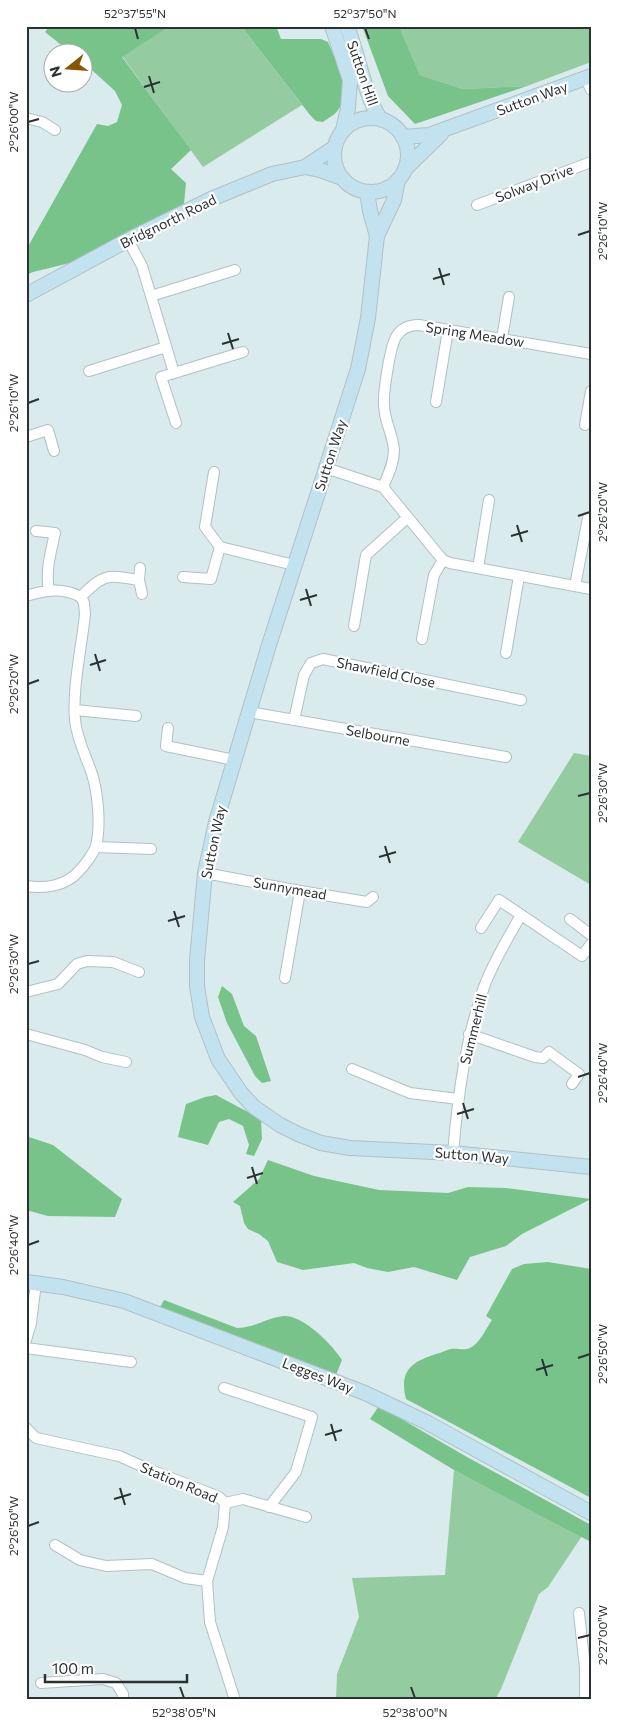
<svg xmlns="http://www.w3.org/2000/svg" width="617" height="1726" viewBox="0 0 617 1726" font-family="Commissioner,sans-serif">
	<rect width="100%" height="100%" fill="#d9ebed"/>
	<g fill="#95cba0">
		<path d="M170,26H241L302,105L203,167L122,56Z"/>
		<path d="M399,26H591V62L527,86L463,89L420,75Z"/>
		<path d="M574,753L591,756V885L518,842Z"/>
		<path d="M454,1470L582,1536L548,1587L539,1594L501,1689L495,1700H336L337,1674L359,1617L352,1578L445,1575Z"/>
	</g>
	<g fill="#78c38a">
		<path d="M50,26H170L122,57L191,150L171,169L186,183L184,204L78,261L33,272L26,275V250L97,124L108,126L117,122L122,105L115,91L83,62L82,52H70L45,32Z"/>
		<path d="M241,26H276L281,39H321L328,42C336,62 353,90 338,110C335,115 328,118 323,122L316,121L310,115Z"/>
		<path d="M362,26H399L420,75L463,89L527,86L415,124L388,96Z"/>
		<path d="M222,986L232,994L244,1026L256,1036L271,1081L262,1083L255,1076L227,1023L218,997Z"/>
		<path d="M216,1095L261,1119L262,1139L254,1156L246,1154L249,1145L243,1126L229,1119L219,1122L208,1145L178,1137L186,1104L205,1097Z"/>
		<path d="M26,1136L53,1145L122,1199L115,1217L48,1216L26,1210Z"/>
		<path d="M268,1160L314,1176L379,1190L448,1193L468,1187L506,1188L591,1199L522,1234L506,1246L470,1257L457,1280L414,1267L388,1272L367,1268L354,1263L303,1270L277,1262L268,1241L259,1234L248,1229L244,1223L240,1206L233,1202L259,1179Z"/>
		<path d="M548,1262L591,1269V1498L406,1399C399,1371 411,1362 436,1354C441,1353 446,1350 451,1349C458,1348 463,1351 470,1348C479,1344 486,1329 492,1320L486,1316L512,1269L524,1264Z"/>
		<path d="M164,1300L237,1328C254,1328 267,1318 283,1316C302,1314 333,1345 342,1360L336,1375L159,1309Z"/>
		<path d="M379,1406L467,1457L591,1525V1542L454,1470L370,1419Z"/>
	</g>
	<g fill="none" stroke-linecap="round" stroke-linejoin="round">
		<g stroke="#afc1c3" stroke-width="12">
			<g id="street">
				<path d="M586,78L591,90"/>
				<path d="M26,118L42,122L55,130"/>
				<path d="M477,205L591,162"/>
				<path d="M128,240L142,266L174,373"/>
				<path d="M151,296L235,270"/>
				<path d="M502,338L509,297"/>
				<path d="M89,371L166,347"/>
				<path d="M436,402L448,330"/>
				<path d="M176,423L161,377L243,352"/>
				<path d="M585,425L591,391"/>
				<path d="M26,437L48,430L54,451"/>
				<path d="M326,468L383,487L437,553L443,560L450,563L591,589"/>
				<path d="M214,472L205,527L220,547L294,565"/>
				<path d="M383,487C388,475 394,463 394,450C393,435 384,420 384,405C383,393 390,347 396,337C401,328 410,325 419,325L591,354"/>
				<path d="M36,531L55,533C51,551 45,572 49,590"/>
				<path d="M140,568L139,580L142,594"/>
				<path d="M478,568L489,500"/>
				<path d="M183,577L211,579L220,547"/>
				<path d="M575,586L588,518"/>
				<path d="M26,596C46,590 62,587 81,597L84,603L85,614C82,645 72,689 75,720C77,740 86,756 92,774C98,793 101,826 96,846C93,854 85,865 79,871C66,886 45,889 26,886"/>
				<path d="M81,597C104,573 107,575 139,580"/>
				<path d="M354,626L366,555L407,518"/>
				<path d="M422,639L434,575L443,560"/>
				<path d="M506,653L519,576"/>
				<path d="M75,710L136,716"/>
				<path d="M249,712L506,757"/>
				<path d="M294,720L304,675L311,663L323,659L521,700"/>
				<path d="M168,728L166,746L234,760"/>
				<path d="M96,847L151,849"/>
				<path d="M205,873L300,891L367,902L373,897"/>
				<path d="M570,919L591,935"/>
				<path d="M481,928L499,900L582,956L591,944"/>
				<path d="M285,978L300,891"/>
				<path d="M26,992L58,984L77,964L87,961L113,962L139,972"/>
				<path d="M26,1034L85,1050L102,1057L126,1062"/>
				<path d="M469,1034L535,1057L543,1058L549,1052L579,1074L572,1084"/>
				<path d="M352,1069L410,1093L458,1099"/>
				<path d="M453,1153C458,1096 465,1041 484,987C493,962 508,938 521,915"/>
				<path d="M26,1340L31,1323L36,1283"/>
				<path d="M26,1348L131,1362"/>
				<path d="M224,1388L312,1417L296,1472L269,1507"/>
				<path d="M26,1428L36,1438L119,1456L146,1468L219,1497L225,1503L223,1527L207,1581L210,1622L235,1700"/>
				<path d="M225,1503L243,1499L306,1517"/>
				<path d="M55,1545L80,1560L106,1566L152,1564L185,1578L207,1581"/>
				<path d="M579,1613L585,1668V1700"/>
				<path d="M41,1683L103,1679L116,1683L123,1694V1700"/>
			</g>
		</g>
		<g stroke="#afc1c3" stroke-width="16">
			<g id="secondary">
				<path d="M332,26L350,80L348,108L343,130"/>
				<path d="M347,26C359,57 363,90 380,119"/>
				<circle cx="371" cy="155" r="37"/>
				<path d="M403,137L429,135L591,76"/>
				<path d="M305,167L320,170L342,178"/>
				<path d="M405,169L441,134"/>
				<path d="M398,180L394,200L377,236L368,318L358,369L269,645L216,822L205,873L197,960V986L202,1017L218,1059L241,1093L254,1107L280,1125L298,1134L321,1143L350,1148L453,1153L591,1167"/>
				<path d="M367,192L370,211L377,236"/>
				<path d="M26,295L128,240L211,199L272,174L305,167L335,147"/>
				<path d="M26,1282L63,1287L124,1301L365,1393L426,1422L591,1513"/>
			</g>
		</g>
		<use href="#street" stroke="#fff" stroke-width="10"/>
		<use href="#secondary" stroke="#c3e2f0" stroke-width="14"/>
	</g>
	<path fill="none" stroke="#2b3232" stroke-width="2" d="M135,28L138,39M365,28L369,39M149,76L154,93M144,87L160,82M28,122L39,119M578,235L590,231M439,268L444,285M433,279L450,274M228,333L233,349M222,344L239,339M28,403L39,399M578,516L590,512M517,525L522,542M511,536L528,531M306,589L311,606M300,600L317,595M95,654L100,671M90,665L106,660M28,684L39,680M578,796L590,793M385,846L390,863M379,857L396,852M174,911L179,927M168,921L185,916M28,964L39,961M578,1077L590,1073M463,1103L468,1119M457,1114L474,1109M252,1167L257,1184M247,1178L263,1173M28,1245L39,1241M578,1358L590,1354M542,1359L547,1376M536,1370L553,1365M331,1424L336,1441M325,1435L342,1430M120,1488L125,1505M114,1499L131,1494M28,1526L39,1522M578,1638L590,1635M180,1687L184,1698M411,1687L415,1698"/>
	<g text-anchor="middle" dominant-baseline="central" stroke-width="4.5" stroke-linejoin="round" paint-order="stroke">
		<g font-size="14" fill="#2b3232" stroke="#fff">
			<text transform="translate(363 73) rotate(71)">Sutton Hill</text>
			<text transform="translate(532 98) rotate(-20)">Sutton Way</text>
			<text transform="translate(534 183) rotate(-21)">Solway Drive</text>
			<text transform="translate(168 221) rotate(-26)">Bridgnorth Road</text>
			<text transform="translate(475 334) rotate(9)">Spring Meadow</text>
			<text transform="translate(330 455) rotate(-72)">Sutton Way</text>
			<text transform="translate(386 672) rotate(12)">Shawfield Close</text>
			<text transform="translate(378 735) rotate(10)">Selbourne</text>
			<text transform="translate(213 842) rotate(-78)">Sutton Way</text>
			<text transform="translate(290 888) rotate(10)">Sunnymead</text>
			<text transform="translate(473 1029) rotate(-76)">Summerhill</text>
			<text transform="translate(472 1155) rotate(5)">Sutton Way</text>
			<text transform="translate(318 1375) rotate(21)">Legges Way</text>
			<text transform="translate(179 1482) rotate(23)">Station Road</text>
		</g>
	</g>
	<rect width="617" height="1726" fill="none" stroke="#ffffff" stroke-width="55"/>
	<g transform="translate(68 68) rotate(253)"><circle r="24" fill="#ffffff" stroke="#aaadad"/>
	<path d="M0-4L9 19L0 12L-9 19Z" fill="#885500"/>
	<text y="-8" font-size="14" font-weight="bold" text-anchor="middle" fill="#2b3232">N</text>
	</g>
	<path d="M45 1674v8h142v-8" fill="none" stroke="#2b3232" stroke-width="2.5"/>
	<text x="52" y="1674" font-size="15" fill="#2b3232" stroke="#ffffff" stroke-width="4" paint-order="stroke">100 m</text>
	<rect x="28" y="28" width="562" height="1670" fill="none" stroke="#2b3232" stroke-width="2"/>
	<g font-size="12" text-anchor="middle" fill="#2b3232">
		<text x="135" y="18">52°37'55"N</text>
		<text x="365" y="18">52°37'50"N</text>
		<text transform="translate(14 122) rotate(-90)" y="4">2°26'00"W</text>
		<text transform="translate(603 231) rotate(-90)" y="4">2°26'10"W</text>
		<text transform="translate(14 403) rotate(-90)" y="4">2°26'10"W</text>
		<text transform="translate(603 512) rotate(-90)" y="4">2°26'20"W</text>
		<text transform="translate(14 684) rotate(-90)" y="4">2°26'20"W</text>
		<text transform="translate(603 793) rotate(-90)" y="4">2°26'30"W</text>
		<text transform="translate(14 964) rotate(-90)" y="4">2°26'30"W</text>
		<text transform="translate(603 1073) rotate(-90)" y="4">2°26'40"W</text>
		<text transform="translate(14 1245) rotate(-90)" y="4">2°26'40"W</text>
		<text transform="translate(603 1354) rotate(-90)" y="4">2°26'50"W</text>
		<text transform="translate(14 1526) rotate(-90)" y="4">2°26'50"W</text>
		<text transform="translate(603 1635) rotate(-90)" y="4">2°27'00"W</text>
		<text x="184" y="1717">52°38'05"N</text>
		<text x="415" y="1717">52°38'00"N</text>
	</g>
</svg>
